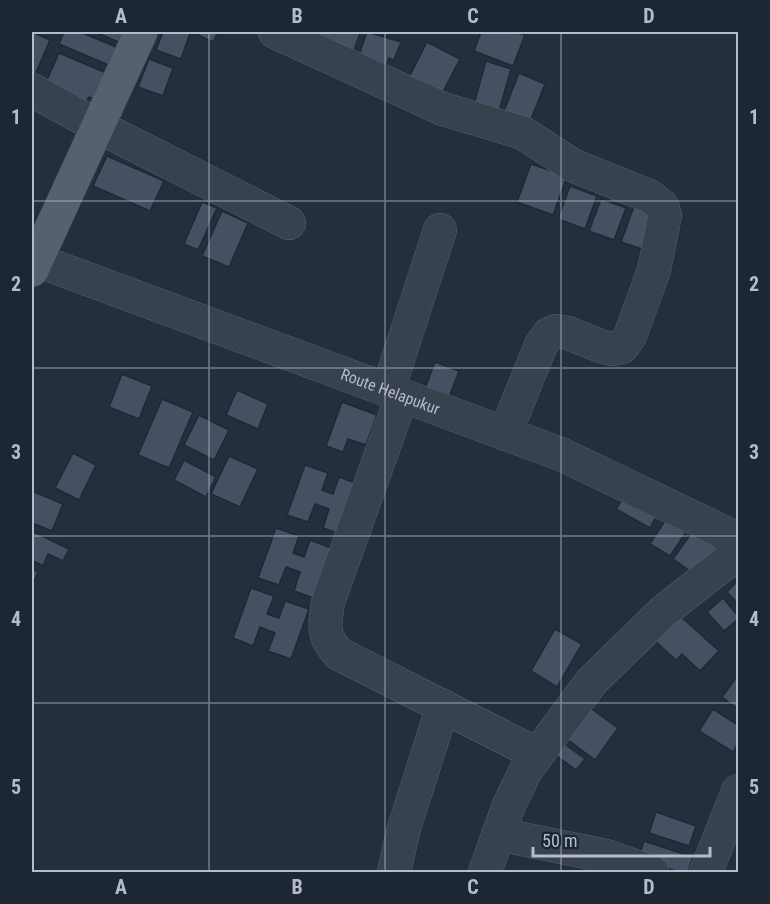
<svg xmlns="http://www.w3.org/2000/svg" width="770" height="904" viewBox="0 0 770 904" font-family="'Roboto Condensed',sans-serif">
	<rect width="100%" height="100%" fill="#242f3e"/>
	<g fill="#455162" stroke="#1f2835" stroke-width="1.5">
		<path d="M32,32L50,40L35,75L32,74Z"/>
		<path d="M64,32H80L121,49L113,67L59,44Z"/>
		<path d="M95,32H129L123,44Z"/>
		<path d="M163,32L190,33L181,59L156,50Z"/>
		<path d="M192,32H218L213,42Z"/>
		<path d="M317,32H354L360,33L352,56L313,42Z"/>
		<path d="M367,32L401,42L394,60L389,58L386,67L355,66Z"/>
		<path d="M481,32H516L525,35L513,66L474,51Z"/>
		<path d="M427,42L460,59L438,101L405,85Z"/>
		<path d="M59,53L111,75L100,101L89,97L85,104L42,91Z"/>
		<path d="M149,59L173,68L163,96L138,87Z"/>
		<path d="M486,61L511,69L499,111L474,104Z"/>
		<path d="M519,73L545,84L528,127L502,116Z"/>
		<path d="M107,156L164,181L150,211L93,186Z"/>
		<path d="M531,164L567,176L553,215L517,202Z"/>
		<path d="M570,186L597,196L585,229L558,219Z"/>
		<path d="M601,199L626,208L614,240L589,231Z"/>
		<path d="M636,201L657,209L642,249L621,242Z"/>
		<path d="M202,202L217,208L198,250L184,244Z"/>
		<path d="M222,211L248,223L229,267L202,256Z"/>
		<path d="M435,362L459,371L445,408L421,399Z"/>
		<path d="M122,374L152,386L139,419L109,407Z"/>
		<path d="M237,390L268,404L258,429L226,415Z"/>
		<path d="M162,399L193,412L169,468L138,455Z"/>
		<path d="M342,402L377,415L366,445L348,439L343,452L326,446Z"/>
		<path d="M199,415L229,430L214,460L184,445Z"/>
		<path d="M73,453L96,465L79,500L55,488Z"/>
		<path d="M229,456L258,469L240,507L211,494Z"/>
		<path d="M184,460L216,477L206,497L174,480Z"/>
		<path d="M305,465L328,473L322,490L333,494L339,477L364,486L345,536L323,528L329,509L315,504L308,522L287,515Z"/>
		<path d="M32,491L63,504L52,531L32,523Z"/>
		<path d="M625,495L658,513L650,528L616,509Z"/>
		<path d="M666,519L686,532L670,556L650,544Z"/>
		<path d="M276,528L299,536L293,553L304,557L310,540L334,549L316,599L294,591L300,572L286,567L279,585L258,578Z"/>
		<path d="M32,531L69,549L63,561L48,554L43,566L32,560Z"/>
		<path d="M693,531L720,550L700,578L673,559Z"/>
		<path d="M32,569L38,572L32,586Z"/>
		<path d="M738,580V604L727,592Z"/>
		<path d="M251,588L274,596L267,614L279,618L285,601L309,609L291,659L268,651L275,633L260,627L253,646L233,638Z"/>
		<path d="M723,598L738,616V619L724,631L707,612Z"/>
		<path d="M678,614L719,651L700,671L682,654L676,660L654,640Z"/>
		<path d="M555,629L582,644L557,687L531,671Z"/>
		<path d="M738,675V709L722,697Z"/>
		<path d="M586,705L618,728L595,760L564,737Z"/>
		<path d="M713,709L738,725V743L733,752L699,731Z"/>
		<path d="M559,740L585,759L576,770L551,752Z"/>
		<path d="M656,812L696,826L689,846L649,833Z"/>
		<path d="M644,841L693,857L688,872H679L638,859Z"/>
	</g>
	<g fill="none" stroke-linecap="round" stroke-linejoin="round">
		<g stroke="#565f6c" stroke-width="34">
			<g id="minor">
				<path d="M275,32L443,109L523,133L572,165L649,196L662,206L665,215L654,270L630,336L622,347L613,349L603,347L568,333L556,331L549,334L541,345L505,434"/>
				<path d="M32,90L99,127L289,223"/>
				<path id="s1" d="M36,260L563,455L738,539"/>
				<path d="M388,390L440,230"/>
				<path d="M402,396L328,602C325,625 321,635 339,654L537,754"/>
				<path d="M498,834L606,856L652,872"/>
				<path d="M394,872L404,828L443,706"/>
				<path d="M485,872L509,805L526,770L592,681L665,610L738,553"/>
				<path d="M706,872L738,791"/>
			</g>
		</g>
		<g stroke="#414a57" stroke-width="34">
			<path id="major" d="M32,270L141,32"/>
		</g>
		<use href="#minor" stroke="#38414e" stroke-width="33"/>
		<use href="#major" stroke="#56606e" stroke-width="33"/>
	</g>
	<path fill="none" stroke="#b4bcc9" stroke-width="1.5" stroke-opacity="0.55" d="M209,32V872M385,32V872M561,32V872M32,201H738M32,368H738M32,536H738M32,703H738"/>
	<g text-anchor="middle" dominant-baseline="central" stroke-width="4.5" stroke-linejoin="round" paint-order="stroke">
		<g font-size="16" fill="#b4bcc9" stroke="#1d2633">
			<text stroke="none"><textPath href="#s1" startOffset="378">Route Helapukur</textPath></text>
		</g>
	</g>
	<rect width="770" height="904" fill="none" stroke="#1d2633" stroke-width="66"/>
	<path d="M533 847v9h177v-9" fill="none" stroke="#b4bcc9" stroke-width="3"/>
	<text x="542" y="847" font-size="18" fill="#b4bcc9" stroke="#1d2633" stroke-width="4.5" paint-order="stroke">50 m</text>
	<rect x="33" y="33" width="704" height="838" fill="none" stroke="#b4bcc9" stroke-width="2"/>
	<g font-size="20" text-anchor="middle" font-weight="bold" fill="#b4bcc9">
		<text x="121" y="23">A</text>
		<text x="297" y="23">B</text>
		<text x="473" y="23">C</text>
		<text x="649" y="23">D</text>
		<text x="16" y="124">1</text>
		<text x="754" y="124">1</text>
		<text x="16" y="291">2</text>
		<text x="754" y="291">2</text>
		<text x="16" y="459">3</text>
		<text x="754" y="459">3</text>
		<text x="16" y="626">4</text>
		<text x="754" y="626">4</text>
		<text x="16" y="794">5</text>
		<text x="754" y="794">5</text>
		<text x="121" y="894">A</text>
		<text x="297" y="894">B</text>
		<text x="473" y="894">C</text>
		<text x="649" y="894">D</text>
	</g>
</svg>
